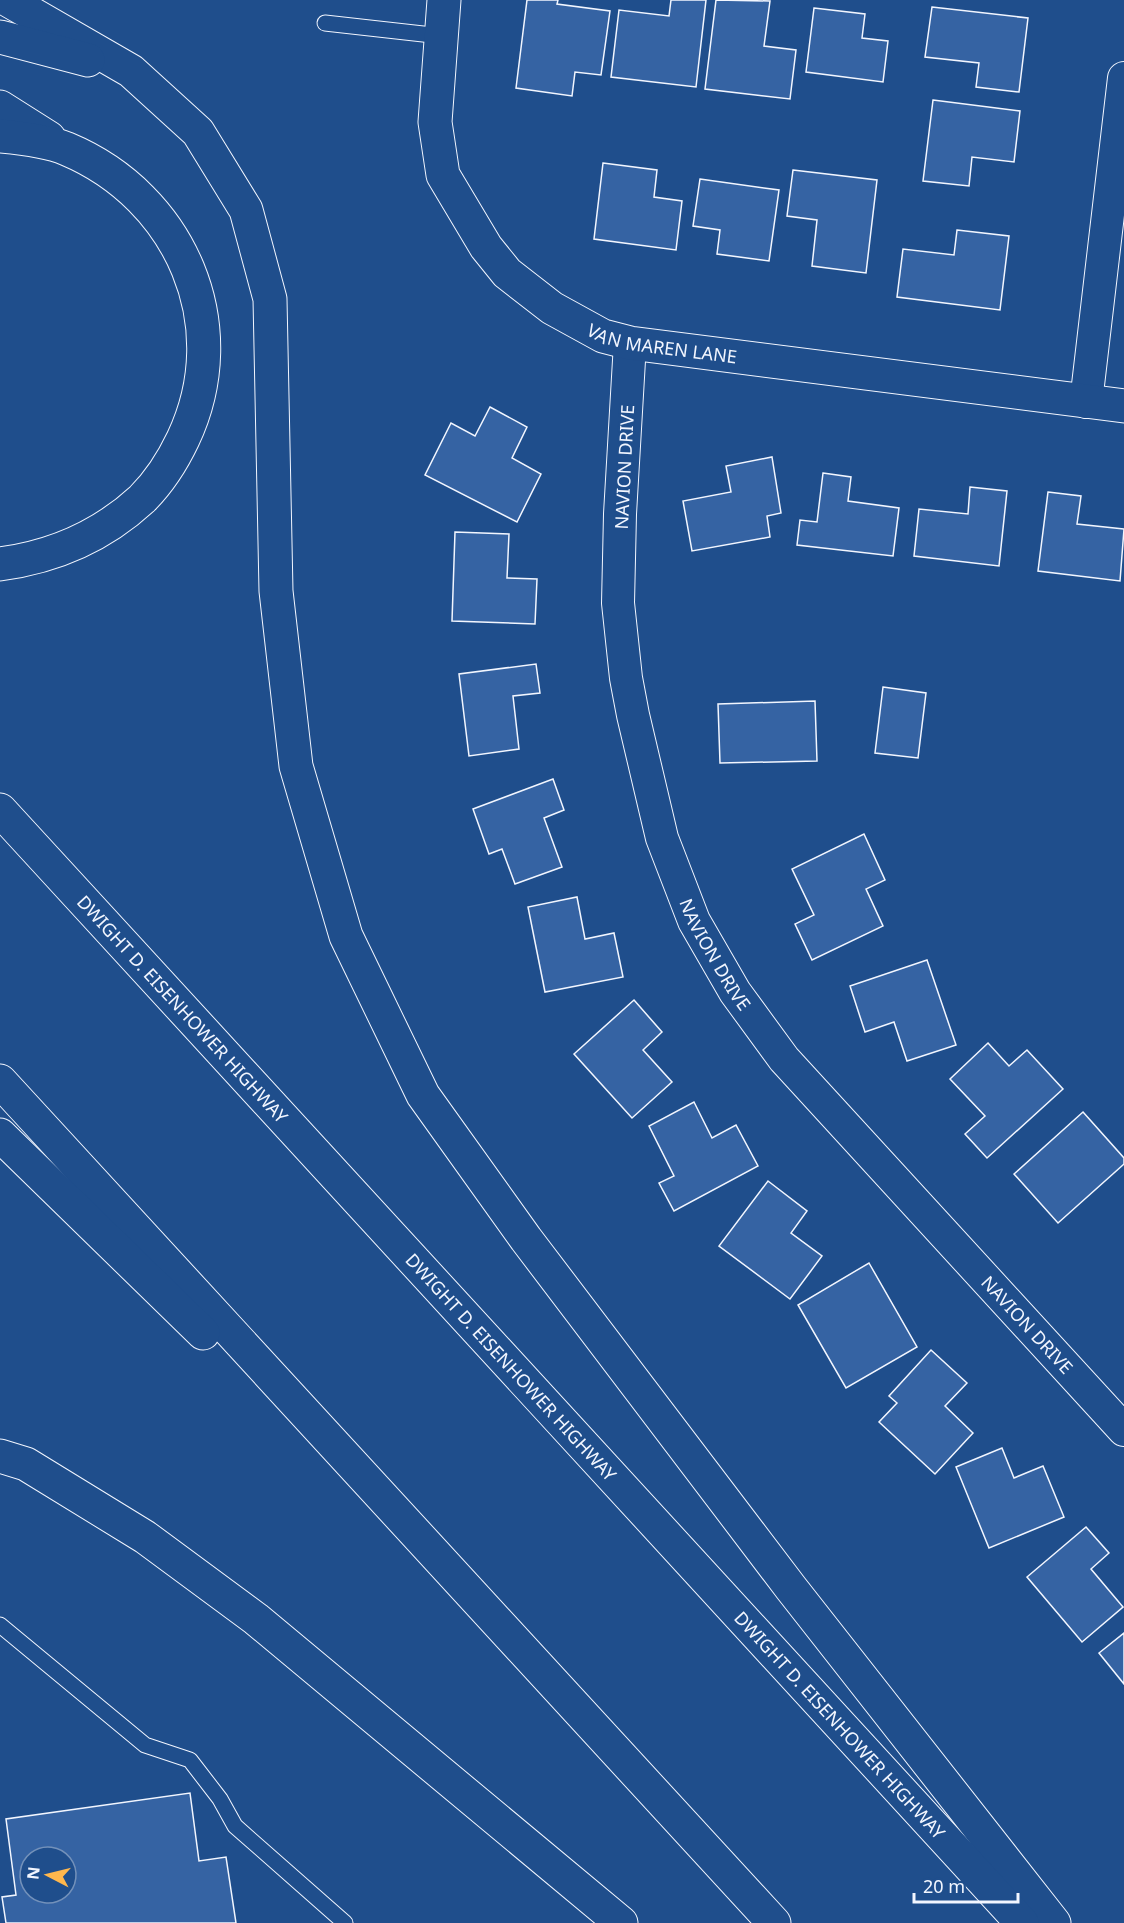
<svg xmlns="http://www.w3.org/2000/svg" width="1124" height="1923" viewBox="0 0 1124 1923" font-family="'Noto Sans',sans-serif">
	<rect width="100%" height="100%" fill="#1f4e8c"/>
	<g fill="#3563a3" stroke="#f2f6ff" stroke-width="1.5" fill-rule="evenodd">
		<path d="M527,0H558L557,4L610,11L601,75L575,72L572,96L516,88Z"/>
		<path d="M671,0H706L696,87L611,77L619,10L669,16Z"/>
		<path d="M716,0L770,1L764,46L796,50L790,99L705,89Z"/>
		<path d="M932,7L1028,18L1019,92L976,87L979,63L925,57Z"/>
		<path d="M814,8L865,14L862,38L888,41L883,82L806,72Z"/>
		<path d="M933,100L1020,111L1014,162L972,157L969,186L923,181Z"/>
		<path d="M603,163L657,170L654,197L682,201L676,250L594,239Z"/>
		<path d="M793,170L877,180L866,273L812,266L817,220L787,216Z"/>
		<path d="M700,179L779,190L769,261L717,254L720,230L693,226Z"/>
		<path d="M957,230L1009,236L1000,310L897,297L903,249L954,255Z"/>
		<path d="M490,407L527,427L512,458L541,474L517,522L425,475L451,423L475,436Z"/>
		<path d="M772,457L781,513L767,516L770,537L692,551L683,501L731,492L726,466Z"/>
		<path d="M823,473L851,477L848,501L899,508L893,556L797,545L800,520L817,522Z"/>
		<path d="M970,487L1007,491L999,566L914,556L919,509L968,514Z"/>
		<path d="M1048,492L1081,496L1077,524L1124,529L1120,581L1038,571Z"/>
		<path d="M455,532L509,534L507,578L537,579L535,624L452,621Z"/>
		<path d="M536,664L540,693L513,696L519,749L469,756L459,674Z"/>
		<path d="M883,687L926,693L918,758L875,753Z"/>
		<path d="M815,701L817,761L720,763L718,704Z"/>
		<path d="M553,779L564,810L544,818L562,867L515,884L502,849L489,854L473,809Z"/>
		<path d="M864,834L885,880L866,889L883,926L812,960L795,924L814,915L792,869Z"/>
		<path d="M577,897L585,939L614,933L623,977L545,992L528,907Z"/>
		<path d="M927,960L956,1045L907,1061L894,1022L865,1032L850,986Z"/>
		<path d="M634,1000L662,1032L643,1050L672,1082L632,1118L574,1054Z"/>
		<path d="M988,1043L1009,1066L1027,1050L1063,1089L987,1158L965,1134L985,1116L950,1079Z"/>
		<path d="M694,1102L712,1138L736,1125L758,1166L674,1211L659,1183L674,1176L649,1126Z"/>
		<path d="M1083,1112L1124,1158V1164L1058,1223L1014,1174Z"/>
		<path d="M768,1181L807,1211L791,1233L822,1256L790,1299L719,1246Z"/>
		<path d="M869,1263L917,1347L846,1388L798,1305Z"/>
		<path d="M931,1350L967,1383L945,1406L973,1433L935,1474L879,1422L897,1403L889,1396Z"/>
		<path d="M1002,1448L1014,1478L1043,1466L1064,1517L989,1548L956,1467Z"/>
		<path d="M1086,1527L1109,1553L1091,1569L1123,1607L1082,1642L1027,1577Z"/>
		<path d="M1124,1633V1684L1099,1653Z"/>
		<path d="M190,1793L199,1861L226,1857L236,1923H6L2,1897L16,1895L6,1819ZM30,1857H66V1893H30Z"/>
	</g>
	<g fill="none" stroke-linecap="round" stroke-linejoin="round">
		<g stroke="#f2f6ff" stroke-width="17">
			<g id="lane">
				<path d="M325,23L441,36"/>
				<path d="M0,1625L145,1745L190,1760L220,1799L235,1826L345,1923"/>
			</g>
		</g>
		<g stroke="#f2f6ff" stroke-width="34">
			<g id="street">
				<path id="s1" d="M630,343L620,514L618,603L626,678L633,715L662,838L694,921L735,992L784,1059L1124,1430"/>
				<path d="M1086,402L1124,78"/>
			</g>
		</g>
		<g stroke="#f2f6ff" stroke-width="35">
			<g id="secondary">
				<path id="s2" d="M444,0L435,122L443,175L486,247L507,273L552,308L603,336L630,343L1124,406"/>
			</g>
		</g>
		<g stroke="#f2f6ff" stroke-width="35">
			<g id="highway">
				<path d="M8,0L131,71L198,132L246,210L270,299L276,591L296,766L346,936L423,1095L526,1239L791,1588L1054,1923"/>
				<path d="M0,37L88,60"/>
				<path d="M0,107L49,138"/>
				<path d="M0,136C21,138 48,141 67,149C181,197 237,325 183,439C173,460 159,482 142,499C102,536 53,557 0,564"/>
				<path id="s3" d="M0,810L1022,1923"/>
				<path d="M0,1081L774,1923"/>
				<path d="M0,1135L203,1333"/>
				<path d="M0,1456L26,1464L145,1537L256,1619L621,1923"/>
			</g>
		</g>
		<use href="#lane" stroke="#1f4e8c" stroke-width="15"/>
		<use href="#street" stroke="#1f4e8c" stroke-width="32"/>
		<use href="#secondary" stroke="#1f4e8c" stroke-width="33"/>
		<use href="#highway" stroke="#1f4e8c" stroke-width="33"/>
	</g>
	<g text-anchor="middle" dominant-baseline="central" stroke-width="4.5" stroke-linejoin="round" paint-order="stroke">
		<g font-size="18" fill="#f2f6ff" stroke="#1f4e8c">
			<text stroke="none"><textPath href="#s2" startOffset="468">VAN MAREN LANE</textPath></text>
			<text transform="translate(624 467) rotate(-87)">NAVION DRIVE</text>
			<text stroke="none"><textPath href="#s1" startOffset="628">NAVION DRIVE</textPath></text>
			<text stroke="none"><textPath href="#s3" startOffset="270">DWIGHT D. EISENHOWER HIGHWAY</textPath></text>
			<text stroke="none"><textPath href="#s1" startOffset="1114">NAVION DRIVE</textPath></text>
			<text stroke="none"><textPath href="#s3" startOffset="756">DWIGHT D. EISENHOWER HIGHWAY</textPath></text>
			<text stroke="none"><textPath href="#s3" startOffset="1242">DWIGHT D. EISENHOWER HIGHWAY</textPath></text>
		</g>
	</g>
	<g transform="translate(48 1875) rotate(277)"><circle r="28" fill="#1f4e8c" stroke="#7391ba" stroke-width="1.5"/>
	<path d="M0-4.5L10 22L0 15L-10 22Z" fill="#ffb74d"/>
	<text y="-9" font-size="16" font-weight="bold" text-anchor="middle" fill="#f2f6ff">N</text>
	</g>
	<path d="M914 1893v9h104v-9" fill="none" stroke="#f2f6ff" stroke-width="3"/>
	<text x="923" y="1893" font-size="18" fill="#f2f6ff" stroke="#1f4e8c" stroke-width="4.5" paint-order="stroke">20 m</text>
</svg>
